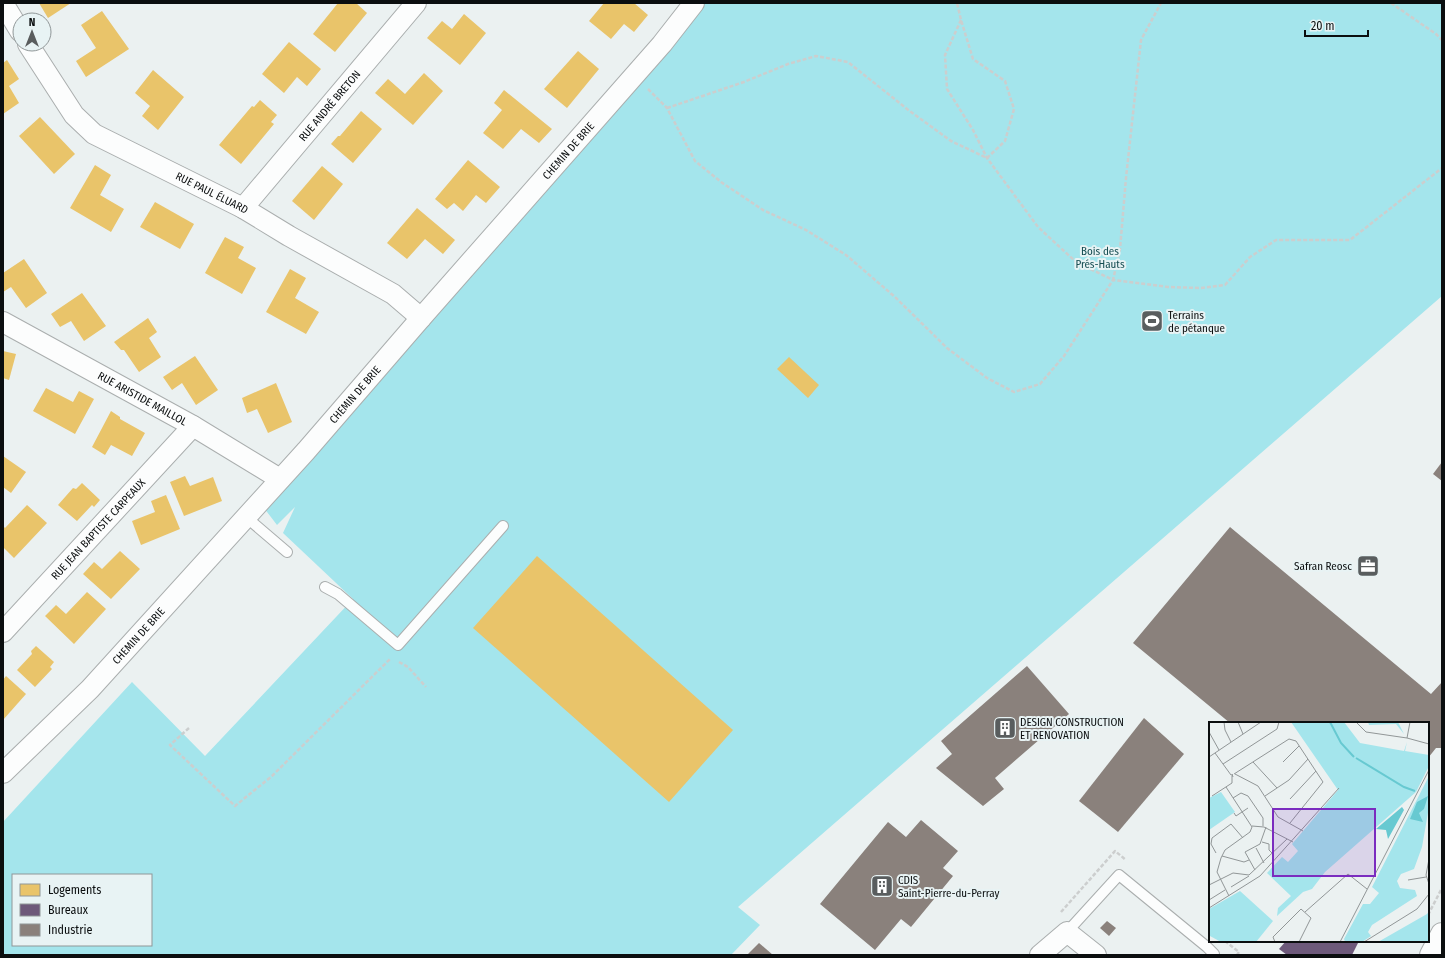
<svg xmlns="http://www.w3.org/2000/svg" width="1445" height="958" viewBox="0 0 1445 958" font-family="'Fira Sans Condensed',sans-serif">
	<rect width="100%" height="100%" fill="#ebf1f1"/>
	<path fill="#a4e5ec" fill-rule="evenodd" d="M689,3H1442V296L738,907L760,925L731,955H3V822L132,682L205,756L353,599L283,533L295,507L277,525L264,508ZM13,875H151V945H13Z"/>
	<g fill="#e9c46a">
		<path d="M39,3H71L48,18Z"/>
		<path d="M338,3H356L367,13L335,52L313,34Z"/>
		<path d="M604,3H634L648,15L634,32L624,24L611,39L589,21Z"/>
		<path d="M102,11L129,49L86,77L76,61L96,48L81,25Z"/>
		<path d="M464,14L486,33L460,65L427,38L442,21L452,29Z"/>
		<path d="M289,42L321,69L307,86L297,77L284,93L262,74Z"/>
		<path d="M578,51L599,69L567,108L544,89Z"/>
		<path d="M7,60L19,79L9,86L19,103L3,114V63Z"/>
		<path d="M153,70L184,97L158,130L142,116L150,106L135,93Z"/>
		<path d="M424,73L443,91L413,125L375,93L388,79L405,94Z"/>
		<path d="M504,90L552,129L539,143L521,129L503,149L483,133L502,110L494,103Z"/>
		<path d="M260,100L277,115L271,122L274,124L241,164L219,145L252,106L254,107Z"/>
		<path d="M361,111L382,129L353,163L331,144L338,136H340Z"/>
		<path d="M40,117L75,154L54,174L19,136Z"/>
		<path d="M468,160L500,187L486,203L476,195L463,211L454,203L447,209L435,199Z"/>
		<path d="M95,165L111,175L100,195L124,209L111,232L70,208Z"/>
		<path d="M322,166L343,184L314,220L292,201Z"/>
		<path d="M155,202L194,224L180,249L140,227Z"/>
		<path d="M417,208L455,240L443,254L425,239L407,259L387,243Z"/>
		<path d="M225,237L244,247L238,258L256,268L242,294L205,273Z"/>
		<path d="M24,259L47,293L26,308L11,287L3,292V273Z"/>
		<path d="M290,269L306,278L295,298L319,312L306,334L266,312Z"/>
		<path d="M82,293L106,326L84,341L71,321L60,327L51,314Z"/>
		<path d="M148,318L157,332L149,338L161,357L139,372L124,350H121L114,342Z"/>
		<path d="M3,351L16,354L9,380L3,378Z"/>
		<path d="M195,356L218,390L196,405L182,383L172,390L163,377Z"/>
		<path d="M789,357L819,385L808,398L777,369Z"/>
		<path d="M276,383L292,422L268,433L257,409L247,413L242,398Z"/>
		<path d="M46,388L73,402L79,391L94,399L75,434L33,411Z"/>
		<path d="M111,411L120,417V419L145,433L132,456L111,445L105,455L92,447Z"/>
		<path d="M3,456L26,472L11,493L3,487Z"/>
		<path d="M185,476L190,486L213,477L222,501L184,516L170,482Z"/>
		<path d="M82,483L100,500L94,507L92,505L77,521L58,505L73,488L76,489Z"/>
		<path d="M166,495L180,529L141,545L132,521L155,512L151,501Z"/>
		<path d="M27,505L47,523L14,558L3,547V526L5,528Z"/>
		<path d="M120,551L140,569L111,599L83,574L94,562L102,569Z"/>
		<path d="M537,556L733,730L669,802L473,628Z"/>
		<path d="M87,592L106,609L74,644L45,616L56,605L66,614Z"/>
		<path d="M36,646L54,662L50,667L52,669L35,687L17,670L32,654L31,651Z"/>
		<path d="M6,676L26,694L3,720V680Z"/>
	</g>
	<path fill="#6d597a" d="M1286,941H1359L1352,955H1287L1279,949Z"/>
	<g fill="#8a817c">
		<path d="M1442,462V481L1433,474Z"/>
		<path d="M1230,527L1431,694L1442,682V748H1436L1428,758V723H1230L1133,643Z"/>
		<path d="M1027,666L1069,714L995,778L1004,789L983,806L936,768L952,754L941,741Z"/>
		<path d="M1144,718L1184,754L1118,832L1079,801Z"/>
		<path d="M921,820L958,851L943,868L953,876L911,927L901,919L875,950L820,904L888,822L906,837Z"/>
		<path d="M1107,921L1116,928L1109,936L1100,928Z"/>
		<path d="M759,943L773,955H747Z"/>
	</g>
	<g fill="none" stroke-linecap="round" stroke-linejoin="round">
		<g stroke="#aaaeae" stroke-width="12">
			<g id="lane">
				<path d="M246,517L287,552"/>
				<path d="M325,587L338,594L398,645L503,526"/>
				<path d="M1067,932L1119,875L1207,947L1214,954L1213,955"/>
			</g>
		</g>
		<g stroke="#aaaeae" stroke-width="22">
			<g id="street">
				<path d="M3,3L20,31"/>
				<path id="s1" d="M28,44L74,115L94,134L243,208L289,236L393,294L421,318"/>
				<path id="s2" d="M243,208L416,3"/>
				<path id="s3" d="M3,322L193,426L280,479"/>
				<path id="s4" d="M3,632L193,426"/>
				<path id="s5" d="M3,773L90,689L306,451L421,318L662,44L694,3"/>
				<path d="M1040,955L1067,932L1096,955"/>
			</g>
		</g>
		<g stroke="#aaaeae" stroke-width="24">
			<path id="secondary" d="M1431,955L1442,934"/>
		</g>
		<g stroke="#cccece" stroke-width="2.5" stroke-dasharray="4 2" stroke-linecap="butt">
			<path d="M1391,3L1436,34L1442,40"/>
			<path d="M961,20L945,55L947,89L973,130L987,158L1038,227L1076,262L1113,280L1120,249L1126,178L1141,40L1161,3"/>
			<path d="M648,89L667,108L695,161L721,182L763,210L806,230L846,255L895,297L947,348L987,378L1014,392L1040,384L1064,356L1113,280L1168,287L1200,288L1225,285L1250,257L1276,240H1350L1442,168"/>
			<path d="M667,108L744,82L788,64L816,56L848,62L907,109L951,141L987,158L1005,141L1014,109L1005,81L973,59L961,20L957,3"/>
			<path d="M399,662L408,667L426,687"/>
			<path d="M189,728L170,745L235,806L272,776L391,658"/>
			<path d="M1061,912L1115,851L1126,860"/>
			<path d="M1428,915L1442,888"/>
			<path d="M1225,941L1239,952L1237,955"/>
		</g>
		<use href="#lane" stroke="#fcfdfd" stroke-width="10"/>
		<use href="#street" stroke="#fcfdfd" stroke-width="20"/>
		<use href="#secondary" stroke="#fcfdfd" stroke-width="22"/>
	</g>
	<defs>
		<g id="stadium-square" transform="scale(1.15)"><rect x="-9" y="-9" width="18" height="18" rx="4" fill="#595d5e" stroke="#e8f3f4"/><path d="M0-5a6.5 5 0 1 0 0 10a6.5 5 0 1 0 0-10ZM-3.5-1.8h7v3.6h-7Z" fill="#fff"/></g>
		<g id="office-square" transform="scale(1.15)"><rect x="-9" y="-9" width="18" height="18" rx="4" fill="#595d5e" stroke="#e8f3f4"/><path d="M-6-3h4V-5.5h4V-3h4V5H-6ZM-1-4.5V-3h2v-1.5ZM-6 0V1H6V0Z" fill="#fff"/></g>
		<g id="building-square" transform="scale(1.15)"><rect x="-9" y="-9" width="18" height="18" rx="4" fill="#595d5e" stroke="#e8f3f4"/><path d="M-4-6H4V6H1V3H-1V6H-4ZM-2.5-4.3h1.7v1.8h-1.7ZM.8-4.3h1.7v1.8H.8ZM-2.5-1h1.7V.8h-1.7ZM.8-1h1.7V.8H.8Z" fill="#fff"/></g>
	</defs>
	<g fill-rule="evenodd">
		<use href="#stadium-square" x="1152" y="321"/>
		<use href="#office-square" x="1368" y="566"/>
		<use href="#building-square" x="1005" y="728"/>
		<use href="#building-square" x="882" y="886"/>
	</g>
	<g text-anchor="middle" dominant-baseline="central" stroke-width="4" stroke-linejoin="round" paint-order="stroke">
		<g font-size="11" fill="#0b0e0f" stroke="#e8f3f4">
			<text stroke="none"><textPath href="#s2" startOffset="134">RUE ANDRÉ BRETON</textPath></text>
			<text stroke="none"><textPath href="#s5" startOffset="841">CHEMIN DE BRIE</textPath></text>
			<text stroke="none"><textPath href="#s1" startOffset="244">RUE PAUL ÉLUARD</textPath></text>
			<text stroke="none"><textPath href="#s5" startOffset="517">CHEMIN DE BRIE</textPath></text>
			<text stroke="none"><textPath href="#s3" startOffset="159">RUE ARISTIDE MAILLOL</textPath></text>
			<text stroke="none"><textPath href="#s4" startOffset="140">RUE JEAN BAPTISTE CARPEAUX</textPath></text>
			<text stroke="none"><textPath href="#s5" startOffset="193">CHEMIN DE BRIE</textPath></text>
		</g>
		<g font-size="11" fill="#144c51" stroke="#e8f3f4">
			<text x="1100" y="251">Bois des<tspan x="1100" dy="13">Prés-Hauts</tspan></text>
		</g>
		<g font-size="11" fill="#0b0e0f" stroke="#e8f3f4" text-anchor="start">
			<text x="1168" y="315">Terrains<tspan x="1168" dy="13">de pétanque</tspan></text>
			<text x="1352" y="566" text-anchor="end">Safran Reosc</text>
			<text x="1020" y="722">DESIGN CONSTRUCTION<tspan x="1020" dy="13">ET RENOVATION</tspan></text>
			<text x="898" y="880">CDIS<tspan x="898" dy="13">Saint-Pierre-du-Perray</tspan></text>
		</g>
	</g>
	<g transform="translate(1209 722)">
		<rect width="220" height="220" fill="#ebf1f1"/>
		<path d="M82,0H135L151,21L195,29L198,20L196,29L220,33V44L207,70L116,150L103,167L94,170L68,194L69,186L82,174L58,151L73,135L79,140L89,129L83,122L129,68ZM159,0H189L195,12L187,2L160,3ZM220,54V85L213,125L205,147L192,152L188,159L191,166L206,168L208,174L163,203L159,210L162,214L153,220H136L135,217L154,182H161L170,171L163,165ZM12,70L26,90L0,108V76ZM31,169L64,199L47,220H12L1,214L0,187ZM220,189V220H169L218,192Z" fill="#a4e5ec"/>
		<path d="M219,74L215,87L210,91L214,100L201,97L208,80ZM193,85L195,88L179,117L177,108L167,107Z" fill="#67c9d1"/>
		<path fill="none" stroke="#67c9d1" stroke-width="2" d="M121,0L132,21L145,35M147,36L195,65L206,69"/>
		<path fill="none" stroke="#919697" stroke-width="1" d="M15,0L16,8L22,20M29,0L34,12M147,0L157,10L198,16L220,22M0,10L10,28M198,16L201,0M6,31L22,53M0,35L52,0M44,40L68,66M74,40L90,24M14,42L68,7L70,0M25,52L80,17L87,19L114,60L81,101M26,52L49,64L69,95L94,109M17,65L43,105L41,110L16,128L12,136L8,150L20,174M3,74L23,61V52L24,55M56,74L80,58L99,37M24,76L32,71L39,74L54,96V104M81,77L107,49M25,91L27,94L39,86M43,104L55,105L84,120M53,120L60,122V128L64,132M47,126L55,141M7,131L2,122L3,116L22,102L34,116M13,134L35,140L40,138M220,137L217,153L220,162M46,148L36,130L51,122L57,105M199,158L217,155M0,163L24,151L40,153L78,117M22,165L40,154M0,178L16,168M0,186L51,154L130,66M96,190L139,152L158,167M66,220L64,215L92,187L102,196L90,220M131,220L220,48M155,220L208,187L220,172"/>
		<path fill="#7b2cbf" fill-opacity="0.15" stroke="#7b2cbf" stroke-width="2" d="M64,87H166V154H64Z"/>
		<rect width="220" height="220" fill="none" stroke="#0b0e0f" stroke-width="2"/>
	</g>
	<rect width="1445" height="958" fill="none" stroke="#0b0e0f" stroke-width="8"/>
	<rect x="12" y="874" width="140" height="72" fill="#e8f3f4" stroke="#909798"/>
	<rect x="20" y="884" width="20" height="12" fill="#e9c46a" stroke="#909798"/>
	<text x="48" y="894" font-size="12" fill="#0b0e0f">Logements</text>
	<rect x="20" y="904" width="20" height="12" fill="#6d597a" stroke="#909798"/>
	<text x="48" y="914" font-size="12" fill="#0b0e0f">Bureaux</text>
	<rect x="20" y="924" width="20" height="12" fill="#8a817c" stroke="#909798"/>
	<text x="48" y="934" font-size="12" fill="#0b0e0f">Industrie</text>
	<g transform="translate(32 32)"><circle r="19" fill="#e8f3f4" stroke="#909798"/>
	<path d="M0-3L7 15L0 10L-7 15Z" fill="#595d5e"/>
	<text y="-6" font-size="11" font-weight="bold" text-anchor="middle" fill="#0b0e0f">N</text>
	</g>
	<path d="M1305 30v6h63v-6" fill="none" stroke="#0b0e0f" stroke-width="2"/>
	<text x="1311" y="30" font-size="12" fill="#0b0e0f" stroke="#e8f3f4" stroke-width="3" paint-order="stroke">20 m</text>
</svg>
